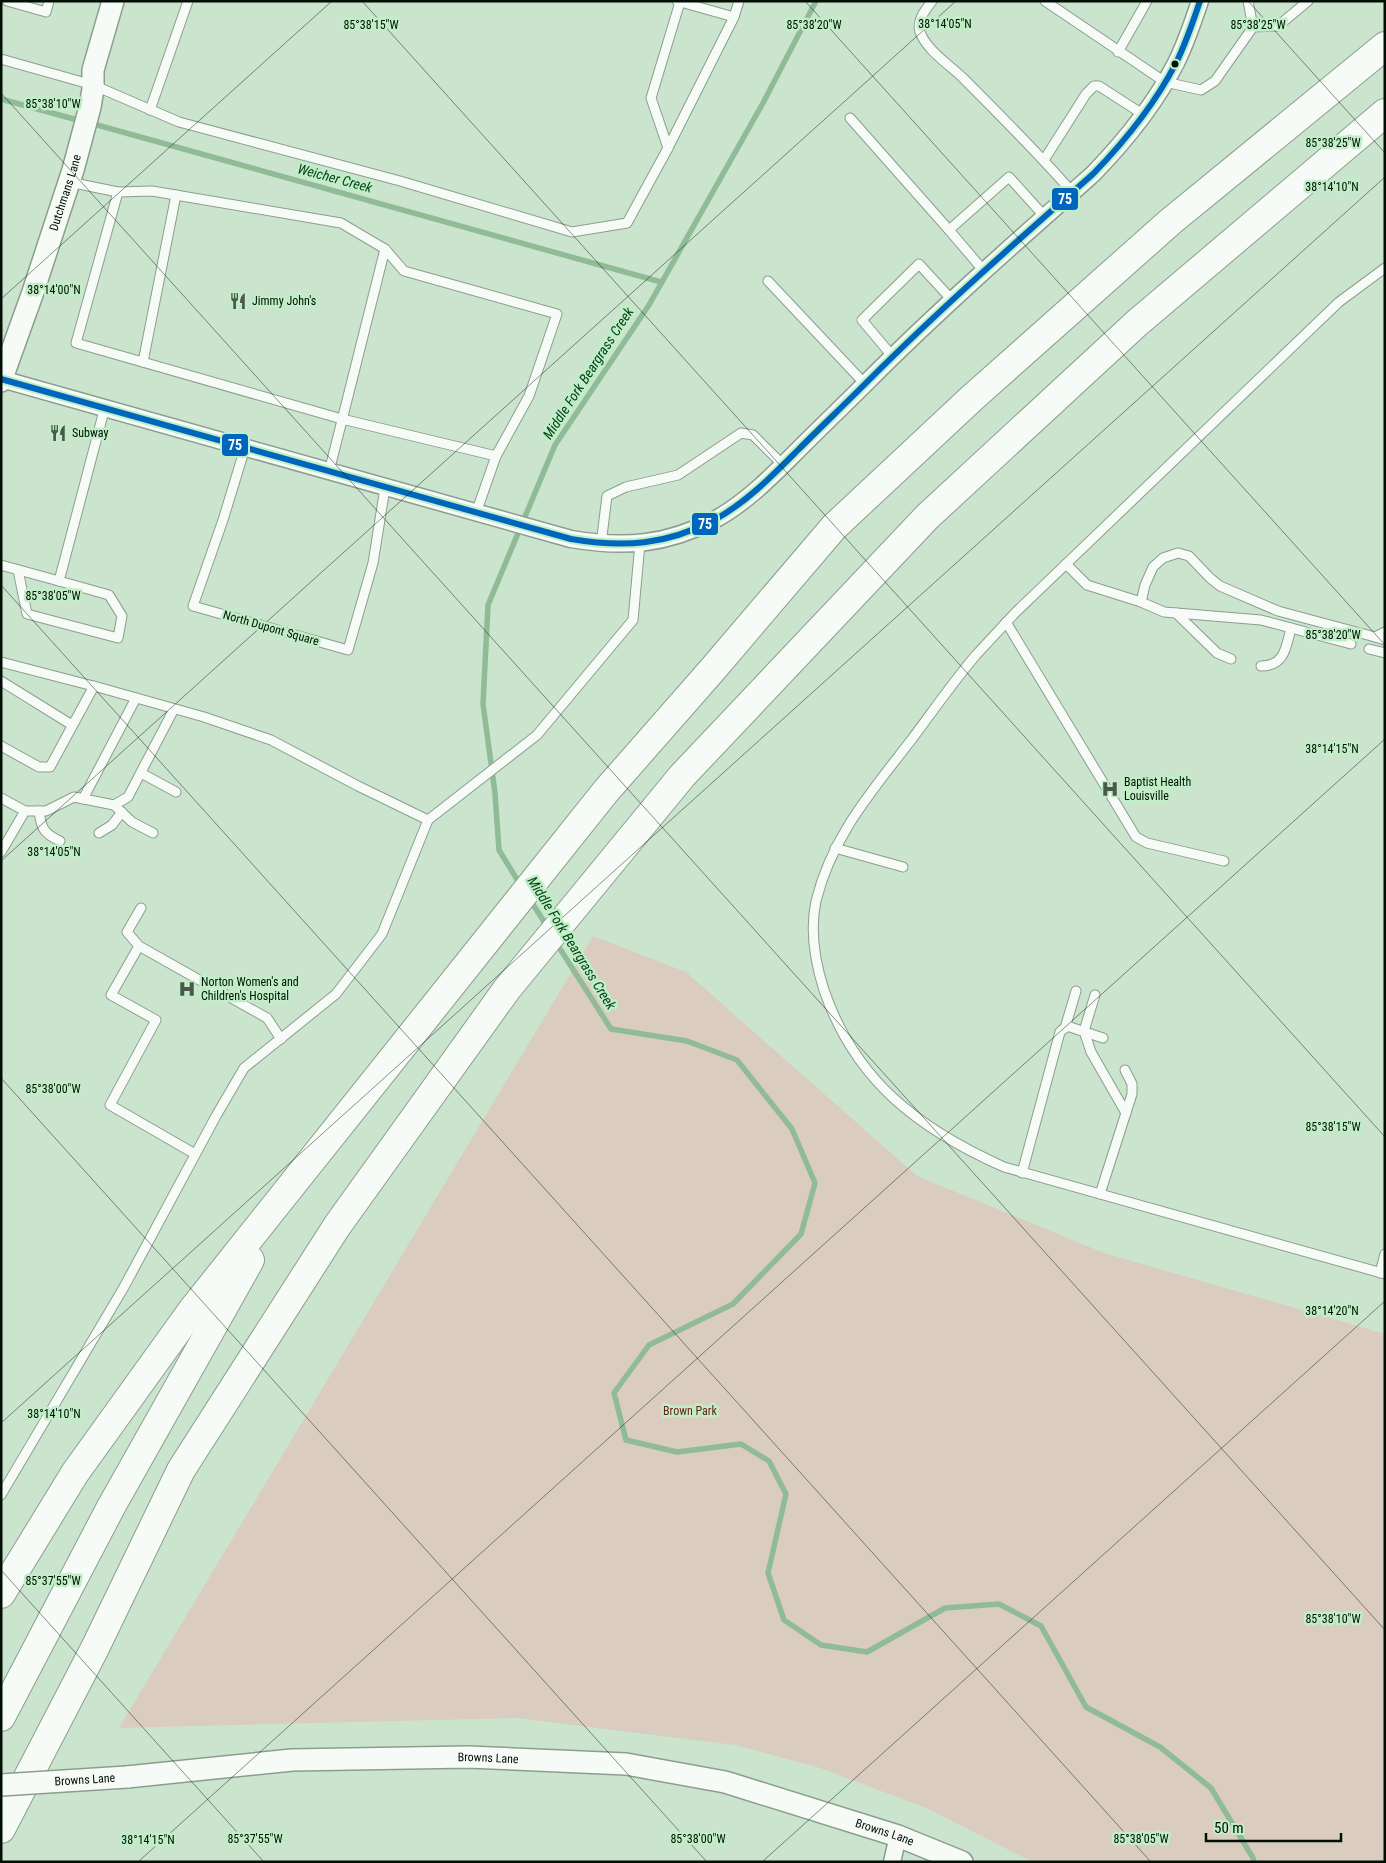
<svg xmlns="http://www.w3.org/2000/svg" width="1386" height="1863" viewBox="0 0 1386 1863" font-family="'Roboto Condensed',sans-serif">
	<rect width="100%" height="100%" fill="#cae4ce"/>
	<path fill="#dacdc0" d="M593,936L686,972L917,1176L1104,1253L1385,1334V1862H1033L924,1807L817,1767L735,1745L516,1718L119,1728Z"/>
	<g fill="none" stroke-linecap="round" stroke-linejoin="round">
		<g stroke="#90bb97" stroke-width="5.5">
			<path d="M1,99L81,121"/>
			<path d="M90,123L661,282"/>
			<path d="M521,886L499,850L495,793L483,704L488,605L555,445L649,305L763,103L816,1"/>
			<path d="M529,898L548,928"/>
			<path d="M555,941L611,1029L687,1041L737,1060L792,1129L815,1183L801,1234L733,1304L649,1345L614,1393L626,1440L677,1452L741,1444L769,1461L786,1494L768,1573L784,1620L821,1645L867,1652L945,1608L999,1604L1041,1626L1086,1707L1160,1747L1211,1788L1253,1858L1254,1862"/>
		</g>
		<g stroke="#8b9e8e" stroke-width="11">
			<g id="service">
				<path d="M7,1L46,12L49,1"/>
				<path d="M677,1L734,17"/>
				<path d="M932,1C926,9 916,21 920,32C927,51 950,65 964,79C1001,116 1038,153 1072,192"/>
				<path d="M1045,1L1165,82L1201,90L1215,81L1253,27L1278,26L1308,1"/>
				<path d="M1248,1L1253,27"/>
				<path d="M1118,52L1147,1"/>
				<path d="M1,59L93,85L179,122L400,181L572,232L627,223L668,148L734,17L739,1"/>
				<path d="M150,110L188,1"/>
				<path d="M850,118L949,230"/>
				<path d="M668,148L651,98L680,2"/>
				<path d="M1044,160L1086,94L1094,86H1099L1144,115"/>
				<path d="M69,182L118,192L152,191L341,223L385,249L329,472"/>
				<path d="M118,192L76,343L342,419L496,456L476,513"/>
				<path d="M385,249L404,271L557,314L529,396L496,456"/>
				<path d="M1385,268L1339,302L1015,613C1002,627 989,641 976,655C953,682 933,711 912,739C872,791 832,836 816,901C810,929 815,962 824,990C855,1081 919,1129 1004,1167L1385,1274"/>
				<path d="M984,271L949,230L1009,177L1045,217"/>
				<path d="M768,281L865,384"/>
				<path d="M893,357L862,320L919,264L952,300"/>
				<path d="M143,362L176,195"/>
				<path d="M245,448L223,520L193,606L348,650L373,563L385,488"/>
				<path d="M601,544L607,496L626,487L678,475L741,433L753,435L783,465"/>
				<path d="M1066,564L1087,585L1141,602L1164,612L1261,620L1351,644"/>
				<path d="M1,565L59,581L105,407"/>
				<path d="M18,570L27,614L118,638L122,616L109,595L59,581"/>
				<path d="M1141,602L1145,585L1153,567L1163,558L1178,553L1189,556L1210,578L1220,586L1278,611L1375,637"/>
				<path d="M1176,613L1217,653L1231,659"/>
				<path d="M1006,622L1136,837L1147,843L1224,861"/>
				<path d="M1385,632L1375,637L1385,640"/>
				<path d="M1369,649L1385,653"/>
				<path d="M1,662L101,688L204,717L271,740L358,786L428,820"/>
				<path d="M1261,666C1285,666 1286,647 1291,628"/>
				<path d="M1,681L72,725"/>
				<path d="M1,746L39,767H50L94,686"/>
				<path d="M141,773L176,792"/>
				<path d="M1,798L25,811"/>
				<path d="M83,799L136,698"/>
				<path d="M114,805L132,822L153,833"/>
				<path d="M39,811C41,828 44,834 60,841"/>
				<path d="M99,833L112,825L122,812"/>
				<path d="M835,848L903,867"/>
				<path d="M1,852L25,811H46L74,797L114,805L128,797L174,709"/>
				<path d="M141,908L127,932L139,946L267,1018L281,1039"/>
				<path d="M139,946L111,995L156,1020L110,1105L195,1154"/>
				<path d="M1095,995L1084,1031L1091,1052L1126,1113"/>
				<path d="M1065,1028L1076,991"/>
				<path d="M1022,1173L1060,1032L1067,1026L1103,1038"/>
				<path d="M1100,1194L1132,1094V1084L1125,1070"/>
				<path d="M1380,1273L1385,1254"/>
				<path d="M1,1495L124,1287L216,1116L244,1068L336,994L382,934L428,820L537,735L633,620L640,543"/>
			</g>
		</g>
		<g stroke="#8b9e8e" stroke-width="19">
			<g id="minor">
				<path d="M1,379L571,539C624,548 666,545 714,520C746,503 773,475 798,450C821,427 845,404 868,381C940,309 1016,242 1093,174C1125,141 1155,104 1176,63C1186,43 1193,22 1200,1"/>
				<path d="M892,1862L898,1836"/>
			</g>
		</g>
		<g stroke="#8b9e8e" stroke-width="24">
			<g id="tertiary">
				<path id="s1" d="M1,381L33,292L73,170L90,107L93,89V70L113,1"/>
				<path id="s2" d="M127,1777L292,1760L468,1757L626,1764L725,1782L898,1836L962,1862"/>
			</g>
		</g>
		<g stroke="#8b9e8e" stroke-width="30">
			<g id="motorway">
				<path d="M1,1594L75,1473L193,1309L606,791L713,669L834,527L972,398L1170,222L1385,46"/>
				<path d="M1,1717L111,1507L250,1260"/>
				<path d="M1,1829L95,1648L181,1470L337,1226L507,989L682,776L928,516L1137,323L1385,113"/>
			</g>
		</g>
		<use href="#service" stroke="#f7fbf8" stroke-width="9"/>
		<use href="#minor" stroke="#f7fbf8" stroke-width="16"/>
		<use href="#tertiary" stroke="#f7fbf8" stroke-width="21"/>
		<use href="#motorway" stroke="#f7fbf8" stroke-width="28"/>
		<g stroke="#8b9e8e" stroke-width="24" stroke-linecap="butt">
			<g id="tertiary-bridge">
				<path id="s3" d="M1,1785L127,1777"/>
			</g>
		</g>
		<use href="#tertiary-bridge" stroke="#f7fbf8" stroke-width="21"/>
		<g stroke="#c0eec6" stroke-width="10">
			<path id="bus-1" d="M1,379L571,539C624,548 666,545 714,520C746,503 773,475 798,450C821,427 845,404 868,381C940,309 1016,242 1093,174C1125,141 1155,104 1176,63C1186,43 1193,22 1200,1"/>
		</g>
		<use href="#bus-1" stroke="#0065bd" stroke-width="6"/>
	</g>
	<path fill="none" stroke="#020f04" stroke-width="1" stroke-opacity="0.45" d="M362,1L1385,1137M805,1L1385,645M1248,1L1385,153M1,93L1385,1630M1,299L332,1M1,585L1151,1862M1,861L956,1M1,1078L707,1862M1,1423L1385,177M1,1570L264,1862M138,1862L1385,739M762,1862L1385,1301"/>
	<defs>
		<g id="restaurant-bare" transform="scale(1.35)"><path d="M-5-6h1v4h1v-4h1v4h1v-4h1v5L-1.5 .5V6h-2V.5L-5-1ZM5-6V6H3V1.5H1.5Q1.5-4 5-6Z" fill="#485a4b" stroke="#c0eec6" stroke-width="2.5" paint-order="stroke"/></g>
		<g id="hospital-bare" transform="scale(1.35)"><path d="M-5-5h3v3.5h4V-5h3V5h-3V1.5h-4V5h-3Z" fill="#485a4b" stroke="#c0eec6" stroke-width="2.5" paint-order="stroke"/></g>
	</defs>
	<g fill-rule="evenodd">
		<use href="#restaurant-bare" x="238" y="301"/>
		<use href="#restaurant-bare" x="58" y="433"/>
		<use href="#hospital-bare" x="1110" y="789"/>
		<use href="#hospital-bare" x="187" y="989"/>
	</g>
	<circle fill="#020f04" stroke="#c0eec6" stroke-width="2" cx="1175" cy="64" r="4.5"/>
	<g text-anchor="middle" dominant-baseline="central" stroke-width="5" stroke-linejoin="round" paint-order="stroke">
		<g font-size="12" fill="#020f04" stroke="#c0eec6">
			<text stroke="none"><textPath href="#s1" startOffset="199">Dutchmans Lane</textPath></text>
			<text transform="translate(271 628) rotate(16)">North Dupont Square</text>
			<text stroke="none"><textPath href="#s2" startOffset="362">Browns Lane</textPath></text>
			<text stroke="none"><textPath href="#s3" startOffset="84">Browns Lane</textPath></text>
			<text stroke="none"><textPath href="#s2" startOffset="768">Browns Lane</textPath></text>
		</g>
		<g font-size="12" fill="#020f04" stroke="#c0eec6" text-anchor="start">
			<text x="252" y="301">Jimmy John's</text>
			<text x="72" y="433">Subway</text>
			<text x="1124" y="782">Baptist Health<tspan x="1124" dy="14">Louisville</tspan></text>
			<text x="201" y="982">Norton Women's and<tspan x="201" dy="14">Children's Hospital</tspan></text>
		</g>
		<g font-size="12" fill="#6e2019" stroke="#c0eec6">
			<text x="690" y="1411">Brown Park</text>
		</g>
		<g font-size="14" font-style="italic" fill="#064219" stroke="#c0eec6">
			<text transform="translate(335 178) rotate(15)">Weicher Creek</text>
			<text transform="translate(588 373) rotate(-57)">Middle Fork Beargrass Creek</text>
			<text transform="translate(572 943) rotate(58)">Middle Fork Beargrass Creek</text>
		</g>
	</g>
	<g font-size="12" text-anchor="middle" fill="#020f04" stroke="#c0eec6" stroke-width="5" stroke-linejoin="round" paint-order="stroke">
		<text x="945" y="28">38°14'05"N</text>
		<text x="371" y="29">85°38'15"W</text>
		<text x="814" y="29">85°38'20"W</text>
		<text x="1258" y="29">85°38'25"W</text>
		<text x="53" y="108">85°38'10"W</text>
		<text x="1333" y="147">85°38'25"W</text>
		<text x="1332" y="191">38°14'10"N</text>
		<text x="54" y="294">38°14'00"N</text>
		<text x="53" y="600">85°38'05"W</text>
		<text x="1333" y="639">85°38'20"W</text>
		<text x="1332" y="753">38°14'15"N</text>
		<text x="54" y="856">38°14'05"N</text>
		<text x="53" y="1093">85°38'00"W</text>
		<text x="1333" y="1131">85°38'15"W</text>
		<text x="1332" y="1315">38°14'20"N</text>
		<text x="54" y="1418">38°14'10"N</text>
		<text x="53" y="1585">85°37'55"W</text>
		<text x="1333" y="1623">85°38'10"W</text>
		<text x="255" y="1843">85°37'55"W</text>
		<text x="698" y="1843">85°38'00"W</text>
		<text x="1141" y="1843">85°38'05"W</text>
		<text x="148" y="1844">38°14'15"N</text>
	</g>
	<g stroke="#c0eec6" stroke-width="2">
		<rect x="1051" y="187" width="28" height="24" rx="5" fill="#0065bd"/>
		<rect x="221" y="433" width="28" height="24" rx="5" fill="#0065bd"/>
		<rect x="691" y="512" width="28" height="24" rx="5" fill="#0065bd"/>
	</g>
	<g font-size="14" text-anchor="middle" font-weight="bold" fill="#fff">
		<text x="1065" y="204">75</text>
		<text x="235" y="450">75</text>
		<text x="705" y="529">75</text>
	</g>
	<rect width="1386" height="1863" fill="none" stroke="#020f04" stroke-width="5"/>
	<path d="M1206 1833v8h135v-8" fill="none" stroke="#020f04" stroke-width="2.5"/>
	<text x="1214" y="1833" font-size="15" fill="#020f04" stroke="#c0eec6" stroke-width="4" paint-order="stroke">50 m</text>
</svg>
